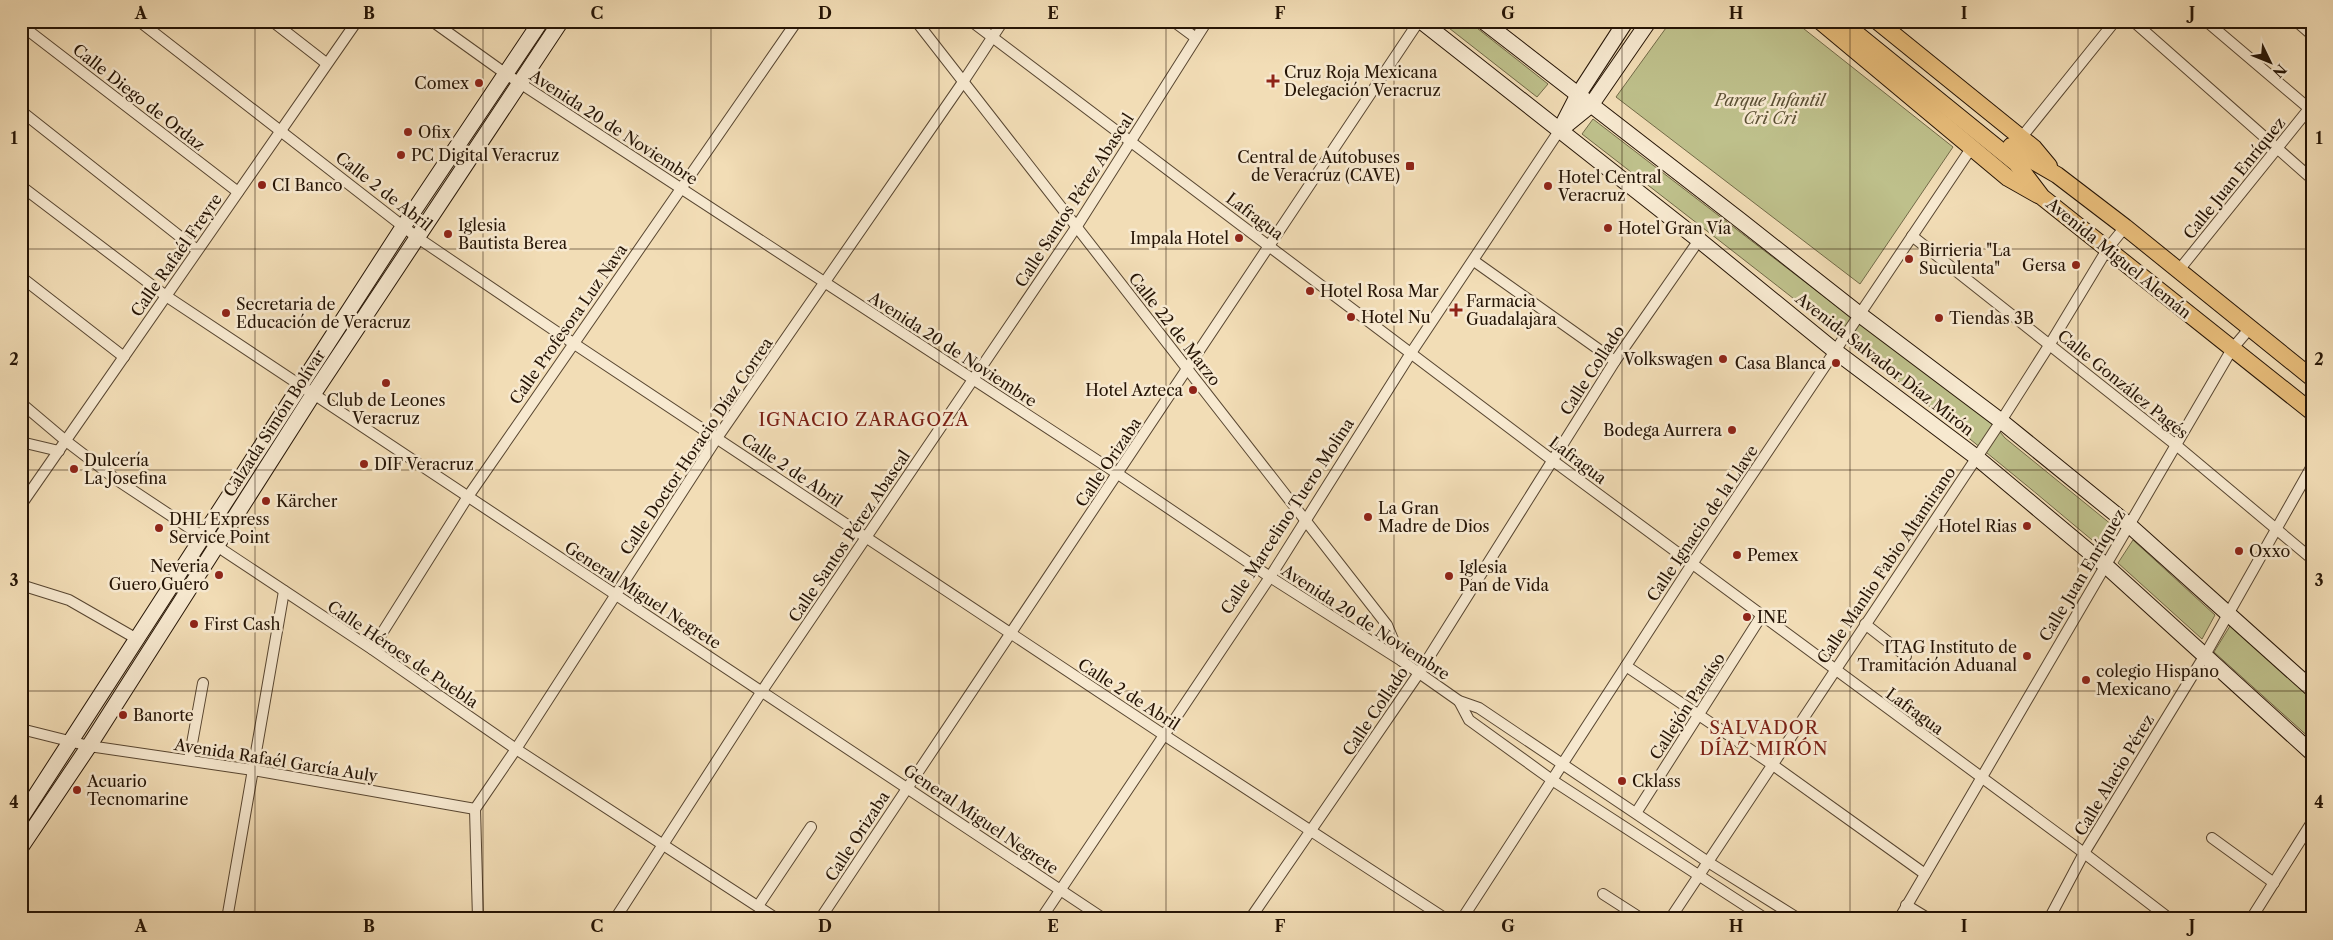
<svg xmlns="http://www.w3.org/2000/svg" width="2333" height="940" viewBox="0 0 2333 940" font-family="'Libre Caslon Text',serif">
	<rect width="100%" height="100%" fill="#f2ddb6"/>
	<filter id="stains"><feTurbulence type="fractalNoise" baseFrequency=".004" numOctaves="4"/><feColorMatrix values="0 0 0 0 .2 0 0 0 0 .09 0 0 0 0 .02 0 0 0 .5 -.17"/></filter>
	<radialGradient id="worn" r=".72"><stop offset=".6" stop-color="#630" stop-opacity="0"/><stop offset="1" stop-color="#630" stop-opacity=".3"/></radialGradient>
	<g fill="#bec08b" stroke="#726a48">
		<path d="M1440,21H1468L1548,84L1537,97Z"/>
		<path d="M1671,21H1794L1953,147L1860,284L1616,97Z"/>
		<path d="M1593,119L1861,325L1991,421L2005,438L2112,525L2098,545C1930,403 1756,269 1582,134Z"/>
		<path d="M2133,540L2215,615L2202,639L2118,563Z"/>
		<path d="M2230,626L2312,699V740L2214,652Z"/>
	</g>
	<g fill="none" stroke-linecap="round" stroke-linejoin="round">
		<g stroke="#584631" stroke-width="12">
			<g id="street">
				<path d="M139,21L418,238L573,343L1164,735L1446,919"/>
				<path d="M272,21L326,63"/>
				<path d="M432,21L506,74L1118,474L1270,577L1402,661L1459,701L1479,708L1708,862L1799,919"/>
				<path d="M916,21L1387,625L1402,661"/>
				<path d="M971,21L1552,460L2084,853L2170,919"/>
				<path d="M1173,21L1196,38"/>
				<path d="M1193,21L1202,28"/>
				<path d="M2133,21L2312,179"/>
				<path d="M2206,21L2312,111"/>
				<path d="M2296,21L2312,35"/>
				<path d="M21,25L238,192"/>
				<path d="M21,111L197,250"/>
				<path d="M2021,138L2115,21"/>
				<path d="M21,186L166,296L1104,919"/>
				<path d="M1912,236L2176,445L2312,559"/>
				<path d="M1474,261L1615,361"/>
				<path d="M2179,270L2312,105"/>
				<path d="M21,277L124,357"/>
				<path d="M21,403L66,441L117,480L372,649L516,749L777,919"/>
				<path d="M21,442L59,451"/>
				<path d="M21,505L357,21"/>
				<path d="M21,585L69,600L137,639"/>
				<path d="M1865,624L1906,656"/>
				<path d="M372,649L467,498L797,21"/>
				<path d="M1626,666L1773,765L1925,874"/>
				<path d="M1459,701L1469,720L1552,780L1766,919"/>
				<path d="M21,729L89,746L253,770L475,809"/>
				<path d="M189,760L203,683"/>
				<path d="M1636,813L1762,615"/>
				<path d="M2212,838L2274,883"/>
				<path d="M1603,894L1642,919"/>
				<path d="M1906,905L1929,919"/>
				<path d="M758,906L811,827"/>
				<path d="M227,919L284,591"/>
				<path d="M478,919L475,809L516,749L717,438L963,82L1003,21"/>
				<path d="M615,919L762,691L1077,226L1207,21"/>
				<path d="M820,919L1419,21"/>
				<path d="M1041,919L1270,577L1411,353L1559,131"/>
				<path d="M1250,919L1419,673L1615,361L1699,240"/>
				<path d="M1462,919L1692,564L1972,147"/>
				<path d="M1670,919L2001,421L2050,344L2108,248L2125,227"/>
				<path d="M1899,919L2232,349L2250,328"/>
				<path d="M2049,919L2084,853L2205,655L2312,466"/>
				<path d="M2251,919L2312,822"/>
			</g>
		</g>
		<g stroke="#251405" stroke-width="17">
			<g id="secondary">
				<path d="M1421,21L1699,240L1835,351L1976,457L2105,565L2312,753"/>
				<path d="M1483,21L1741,221L1859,314L2001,421L2129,525L2312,689"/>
				<path d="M1563,124L1578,95L1626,21"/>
				<path d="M1559,131L1591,105L1649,21"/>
				<path d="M21,818L403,227L541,21"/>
				<path d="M21,847L89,746L314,393L561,21"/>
			</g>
		</g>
		<g stroke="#251405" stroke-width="18">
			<g id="primary">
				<path d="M1820,21L2008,178L2038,195"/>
				<path d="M1841,21L2016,163L2042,197L2312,412"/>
				<path d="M1877,21L2034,148L2049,166"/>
				<path d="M2011,146L2024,156L2057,175L2125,227L2312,378"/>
			</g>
		</g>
		<use href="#street" stroke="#f7e9d0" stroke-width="10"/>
		<use href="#secondary" stroke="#f7e9d0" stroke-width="15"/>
		<use href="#primary" stroke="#e9be7b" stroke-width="16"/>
	</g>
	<path fill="none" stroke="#251405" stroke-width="1" stroke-opacity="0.55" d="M255,21V919M483,21V919M711,21V919M939,21V919M1166,21V919M1394,21V919M1622,21V919M1850,21V919M2078,21V919M21,249H2312M21,470H2312M21,691H2312"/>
	<g fill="#8f2418" stroke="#f7e9d0" stroke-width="2">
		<path d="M1270.5 73.5h5v5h5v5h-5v5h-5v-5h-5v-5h5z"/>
		<circle cx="479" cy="83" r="5"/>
		<circle cx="408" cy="132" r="5"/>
		<circle cx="401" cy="155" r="5"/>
		<rect x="1405" y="161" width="10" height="10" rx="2.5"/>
		<circle cx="262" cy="185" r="5"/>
		<circle cx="1548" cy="186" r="5"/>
		<circle cx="1608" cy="228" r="5"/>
		<circle cx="448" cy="234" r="5"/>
		<circle cx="1239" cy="238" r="5"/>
		<circle cx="1909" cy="259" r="5"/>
		<circle cx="2076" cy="265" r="5"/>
		<circle cx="1310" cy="291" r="5"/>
		<path d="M1453.5 302.5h5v5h5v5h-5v5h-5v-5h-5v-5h5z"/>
		<circle cx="226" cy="313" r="5"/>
		<circle cx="1351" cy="317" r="5"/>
		<circle cx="1939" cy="318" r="5"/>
		<circle cx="1723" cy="359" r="5"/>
		<circle cx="1836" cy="363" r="5"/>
		<circle cx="386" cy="383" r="5"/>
		<circle cx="1193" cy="390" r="5"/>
		<circle cx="1732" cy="430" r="5"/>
		<circle cx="364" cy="464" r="5"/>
		<circle cx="74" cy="469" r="5"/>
		<circle cx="266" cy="501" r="5"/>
		<circle cx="1368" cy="517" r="5"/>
		<circle cx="2027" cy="526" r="5"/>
		<circle cx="159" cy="528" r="5"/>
		<circle cx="2239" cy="551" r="5"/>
		<circle cx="1737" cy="555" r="5"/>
		<circle cx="219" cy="575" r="5"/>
		<circle cx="1449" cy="576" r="5"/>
		<circle cx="1747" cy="617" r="5"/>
		<circle cx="194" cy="624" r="5"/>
		<circle cx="2027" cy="656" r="5"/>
		<circle cx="2086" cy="680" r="5"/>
		<circle cx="123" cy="715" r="5"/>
		<circle cx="1622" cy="781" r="5"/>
		<circle cx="77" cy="790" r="5"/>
	</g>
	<g text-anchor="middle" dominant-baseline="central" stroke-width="5" stroke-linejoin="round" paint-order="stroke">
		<g font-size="16" fill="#251405" stroke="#f7e9d0" text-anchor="start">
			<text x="1284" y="72">Cruz Roja Mexicana<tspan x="1284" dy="18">Delegación Veracruz</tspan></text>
			<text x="469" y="83" text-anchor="end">Comex</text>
			<text x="418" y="132">Ofix</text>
			<text x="411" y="155">PC Digital Veracruz</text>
			<text x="1400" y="157" text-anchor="end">Central de Autobuses<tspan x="1400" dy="18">de Veracruz (CAVE)</tspan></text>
			<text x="1558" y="177">Hotel Central<tspan x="1558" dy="18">Veracruz</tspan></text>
			<text x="272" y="185">CI Banco</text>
			<text x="458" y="225">Iglesia<tspan x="458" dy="18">Bautista Berea</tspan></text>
			<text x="1618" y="228">Hotel Gran Vía</text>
			<text x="1229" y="238" text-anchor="end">Impala Hotel</text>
			<text x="1919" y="250">Birrieria "La<tspan x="1919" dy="18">Suculenta"</tspan></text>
			<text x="2066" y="265" text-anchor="end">Gersa</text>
			<text x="1320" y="291">Hotel Rosa Mar</text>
			<text x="1466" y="301">Farmacia<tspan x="1466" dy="18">Guadalajara</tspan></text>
			<text x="236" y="304">Secretaria de<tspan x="236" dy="18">Educación de Veracruz</tspan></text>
			<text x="1361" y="317">Hotel Nu</text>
			<text x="1949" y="318">Tiendas 3B</text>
			<text x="1713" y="359" text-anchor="end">Volkswagen</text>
			<text x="1826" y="363" text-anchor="end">Casa Blanca</text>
			<text x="1183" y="390" text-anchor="end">Hotel Azteca</text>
			<text x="386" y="400" text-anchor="middle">Club de Leones<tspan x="386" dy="18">Veracruz</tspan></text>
			<text x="1722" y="430" text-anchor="end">Bodega Aurrera</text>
			<text x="84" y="460">Dulcería<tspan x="84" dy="18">La Josefina</tspan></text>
			<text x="374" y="464">DIF Veracruz</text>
			<text x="276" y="501">Kärcher</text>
			<text x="1378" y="508">La Gran<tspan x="1378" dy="18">Madre de Dios</tspan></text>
			<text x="169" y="519">DHL Express<tspan x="169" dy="18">Service Point</tspan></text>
			<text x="2017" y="526" text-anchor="end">Hotel Rias</text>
			<text x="2249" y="551">Oxxo</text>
			<text x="1747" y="555">Pemex</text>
			<text x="209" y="566" text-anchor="end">Neveria<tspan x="209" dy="18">Guero Guero</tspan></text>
			<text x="1459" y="567">Iglesia<tspan x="1459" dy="18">Pan de Vida</tspan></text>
			<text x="1757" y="617">INE</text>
			<text x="204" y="624">First Cash</text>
			<text x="2017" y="647" text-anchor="end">ITAG Instituto de<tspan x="2017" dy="18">Tramitación Aduanal</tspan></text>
			<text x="2096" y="671">colegio Hispano<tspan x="2096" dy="18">Mexicano</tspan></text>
			<text x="133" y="715">Banorte</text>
			<text x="87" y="781">Acuario<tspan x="87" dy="18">Tecnomarine</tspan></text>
			<text x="1632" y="781">Cklass</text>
		</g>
		<g font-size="16" fill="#251405" stroke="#f7e9d0">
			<text transform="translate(139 97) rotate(38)">Calle Diego de Ordaz</text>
			<text transform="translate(614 127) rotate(33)">Avenida 20 de Noviembre</text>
			<text transform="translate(2234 178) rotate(-51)">Calle Juan Enríquez</text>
			<text transform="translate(384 191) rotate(38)">Calle 2 de Abril</text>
			<text transform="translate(1074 200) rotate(-57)">Calle Santos Pérez Abascal</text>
			<text transform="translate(1255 216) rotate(37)">Lafragua</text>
			<text transform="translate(176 255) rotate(-55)">Calle Rafaél Freyre</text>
			<text transform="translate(2119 258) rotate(39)">Avenida Miguel Alemán</text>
			<text transform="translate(568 324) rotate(-55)">Calle Profesora Luz Nava</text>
			<text transform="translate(1175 329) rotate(52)">Calle 22 de Marzo</text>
			<text transform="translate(953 349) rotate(33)">Avenida 20 de Noviembre</text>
			<text transform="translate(1885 364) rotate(38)">Avenida Salvador Díaz Mirón</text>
			<text transform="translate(1592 370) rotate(-57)">Calle Collado</text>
			<text transform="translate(2123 384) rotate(39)">Calle González Pagés</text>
			<text transform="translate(274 423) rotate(-57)">Calzada Simón Bolívar</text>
			<text transform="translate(696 446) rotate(-56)">Calle Doctor Horacio Díaz Correa</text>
			<text transform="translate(1578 460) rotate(37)">Lafragua</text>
			<text transform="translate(1108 462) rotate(-56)">Calle Orizaba</text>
			<text transform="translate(792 470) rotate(34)">Calle 2 de Abril</text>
			<text transform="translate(1287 516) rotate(-57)">Calle Marcelino Tuero Molina</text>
			<text transform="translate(1702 523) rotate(-56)">Calle Ignacio de la Llave</text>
			<text transform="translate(849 536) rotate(-56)">Calle Santos Pérez Abascal</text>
			<text transform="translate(1886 565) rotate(-56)">Calle Manlio Fabio Altamirano</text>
			<text transform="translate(2082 575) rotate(-59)">Calle Juan Enríquez</text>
			<text transform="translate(643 595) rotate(33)">General Miguel Negrete</text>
			<text transform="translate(1366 622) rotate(33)">Avenida 20 de Noviembre</text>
			<text transform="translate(403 654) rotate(34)">Calle Héroes de Puebla</text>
			<text transform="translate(1129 694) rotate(33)">Calle 2 de Abril</text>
			<text transform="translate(1687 706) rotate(-57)">Callejón Paraíso</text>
			<text transform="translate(1375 711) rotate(-56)">Calle Collado</text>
			<text transform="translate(1915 711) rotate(36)">Lafragua</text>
			<text transform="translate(276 760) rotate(9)">Avenida Rafaél García Auly</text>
			<text transform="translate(2114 775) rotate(-59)">Calle Alacio Pérez</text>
			<text transform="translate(981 819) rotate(34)">General Miguel Negrete</text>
			<text transform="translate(857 836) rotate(-57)">Calle Orizaba</text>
		</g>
		<g font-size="16" font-style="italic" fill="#5b5034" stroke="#f7e9d0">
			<text x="1770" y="100">Parque Infantil<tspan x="1770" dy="18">Cri Cri</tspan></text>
		</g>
		<g font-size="18" letter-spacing="1" fill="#7a1f14" stroke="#f7e9d0">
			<text x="864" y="420">IGNACIO ZARAGOZA</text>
			<text x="1764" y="728">SALVADOR<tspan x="1764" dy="21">DÍAZ MIRÓN</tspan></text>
		</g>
	</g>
	<rect width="2333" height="940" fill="none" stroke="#f2ddb6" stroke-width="55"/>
	<g transform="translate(2270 62) rotate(133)" stroke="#f7e9d0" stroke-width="4" paint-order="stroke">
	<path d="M0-4L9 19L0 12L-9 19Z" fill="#251405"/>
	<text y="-8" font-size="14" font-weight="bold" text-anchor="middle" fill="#251405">N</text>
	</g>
	<rect x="28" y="28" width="2278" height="884" fill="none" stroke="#251405" stroke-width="2"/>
	<g font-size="16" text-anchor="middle" font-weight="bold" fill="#251405">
		<text x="141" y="19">A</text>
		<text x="369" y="19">B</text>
		<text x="597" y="19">C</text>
		<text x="825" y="19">D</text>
		<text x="1053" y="19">E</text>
		<text x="1280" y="19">F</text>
		<text x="1508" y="19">G</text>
		<text x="1736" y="19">H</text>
		<text x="1964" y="19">I</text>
		<text x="2192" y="19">J</text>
		<text x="14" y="144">1</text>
		<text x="2319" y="144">1</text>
		<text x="14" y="365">2</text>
		<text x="2319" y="365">2</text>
		<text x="14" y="586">3</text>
		<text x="2319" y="586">3</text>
		<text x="14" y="808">4</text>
		<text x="2319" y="808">4</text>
		<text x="141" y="932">A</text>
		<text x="369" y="932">B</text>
		<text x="597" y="932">C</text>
		<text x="825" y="932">D</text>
		<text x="1053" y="932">E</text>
		<text x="1280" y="932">F</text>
		<text x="1508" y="932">G</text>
		<text x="1736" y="932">H</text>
		<text x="1964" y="932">I</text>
		<text x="2192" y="932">J</text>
	</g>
	<rect width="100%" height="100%" filter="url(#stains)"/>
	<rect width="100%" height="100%" fill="url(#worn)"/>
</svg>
